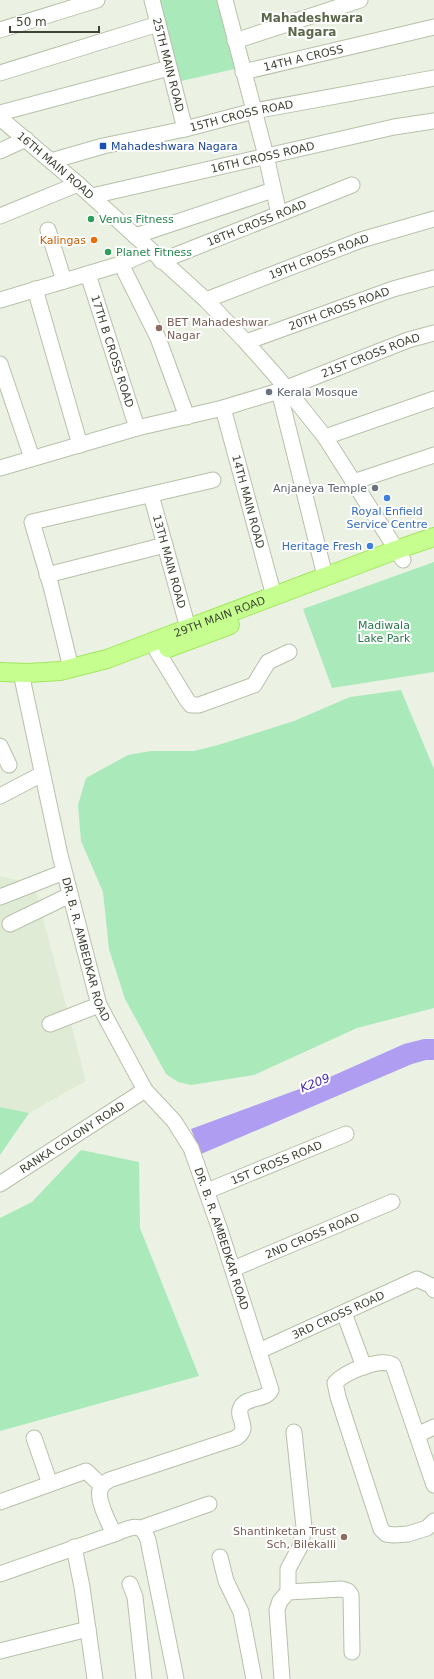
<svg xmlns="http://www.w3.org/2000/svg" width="434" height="1679" viewBox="0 0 434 1679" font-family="'DejaVu Sans',sans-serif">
	<rect width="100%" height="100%" fill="#ebf2e4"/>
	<path fill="#e0ebd5" d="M0,876L34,884L86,1081L29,1113L0,1107Z"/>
	<g fill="#aae9ba">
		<path d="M156,0H222L239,68L177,82Z"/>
		<path d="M434,562V672L332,688L303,609Z"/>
		<path d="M401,690L434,769V1008L357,1028L254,1075L191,1085L178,1082L166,1074L125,999L109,949L103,892L81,841L78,805L86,778L128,755L151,751H194L218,745L294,721L350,697Z"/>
		<path d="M0,1107L29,1113L0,1155Z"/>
		<path d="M81,1150L139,1162L140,1228L199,1376L0,1431V1218L32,1202Z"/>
	</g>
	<path fill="#af9df2" d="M424,1039H434V1060H426L412,1064L201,1154L191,1129L321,1081L404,1044Z"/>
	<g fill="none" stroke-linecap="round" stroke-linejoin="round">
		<g stroke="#b6c1a9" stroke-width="17">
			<g id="minor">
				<path id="s1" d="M152,0L185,129"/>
				<path d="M225,0L266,156L279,214"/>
				<path d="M0,30L97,0"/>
				<path d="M235,41L360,0"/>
				<path id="s2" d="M243,72L434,27"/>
				<path d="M0,73L158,24"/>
				<path d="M0,113L169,68"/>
				<path id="s3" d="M0,118L78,184L206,300L246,342L277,377L325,437L403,560"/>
				<path d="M0,151L26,139"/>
				<path id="s4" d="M51,161L103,146L185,129L254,111L434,78"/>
				<path id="s5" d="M92,196L394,127L434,121"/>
				<path d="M0,216L78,184"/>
				<path d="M48,230L64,281"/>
				<path d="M135,236L273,190"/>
				<path id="s6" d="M161,261L352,185"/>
				<path d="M121,264L158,338L187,417"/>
				<path id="s7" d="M88,274L137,428"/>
				<path d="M35,289L80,445"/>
				<path d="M0,300L121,264L151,251"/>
				<path id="s8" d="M206,300L361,240L434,219"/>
				<path id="s9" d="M246,342L393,289L434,278"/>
				<path d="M0,364L32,458"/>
				<path id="s10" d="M223,408L274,596"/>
				<path d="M325,437L434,399"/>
				<path d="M0,468L137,428L223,408L279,391"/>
				<path d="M353,482L434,455"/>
				<path id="s11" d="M151,495L188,628"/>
				<path d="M47,575L165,545"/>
				<path id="s12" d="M325,576L279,391L408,340L434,333"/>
				<path d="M157,651L187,700L191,705H199L254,685L268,662L289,652"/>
				<path d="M71,668L51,586L32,522L213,480"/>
				<path id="s13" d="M21,673L60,855L99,1005L145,1090L174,1121L191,1148L220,1230L270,1387L271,1390C266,1401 247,1396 241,1407C235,1418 252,1427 236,1438L109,1480C105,1483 101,1485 100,1490C97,1501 109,1523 114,1534C130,1528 141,1520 148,1540L176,1679"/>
				<path d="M0,746L9,765"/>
				<path d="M0,796L42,774"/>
				<path d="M0,897L64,872"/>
				<path d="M10,924L70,895"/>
				<path d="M50,1024L99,1005"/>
				<path id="s14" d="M0,1184L145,1090"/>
				<path id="s15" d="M207,1191L346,1134"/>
				<path id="s16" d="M233,1269L392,1202"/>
				<path d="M344,1313L364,1367"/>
				<path id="s17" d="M259,1351L417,1279L432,1286L434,1290"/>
				<path d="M417,1435L434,1427"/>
				<path d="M34,1438L50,1484"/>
				<path d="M434,1485L393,1365C380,1357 345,1372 335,1383L338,1397L381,1529L386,1534L394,1535L408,1534L427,1528L434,1521"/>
				<path d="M0,1502L86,1471L102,1486"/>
				<path d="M141,1528L209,1504"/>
				<path d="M74,1547L82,1587L95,1679"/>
				<path d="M220,1557L226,1581L241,1612L254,1679"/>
				<path d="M0,1574L114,1534"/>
				<path d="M130,1584L135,1597L144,1679"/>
				<path d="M288,1592V1569L300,1547L304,1527L294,1432"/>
				<path d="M0,1651L88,1629"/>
				<path d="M282,1679L277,1610L280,1601L288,1592L342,1589L348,1591L351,1595L352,1652"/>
			</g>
		</g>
		<g stroke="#a2e75d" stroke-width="20">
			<g id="major">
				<path d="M168,648L230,625"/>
				<path id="s18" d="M0,672L28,673L60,671L107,659L396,550L434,537"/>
			</g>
		</g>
		<use href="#minor" stroke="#fff" stroke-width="15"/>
		<use href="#major" stroke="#c6ff90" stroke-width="18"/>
	</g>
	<rect fill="#1a4fb4" stroke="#fff" stroke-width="1.5" x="99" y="142" width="8" height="8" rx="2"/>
	<g fill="#2e9e5b" stroke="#fff" stroke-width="1.5">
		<circle cx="91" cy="219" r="4"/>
		<circle cx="108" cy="252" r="4"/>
	</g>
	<circle fill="#e8710a" stroke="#fff" stroke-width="1.5" cx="94" cy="240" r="4"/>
	<g fill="#8d6e63" stroke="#fff" stroke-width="1.5">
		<circle cx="159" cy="328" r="4"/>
		<circle cx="344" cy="1537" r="4"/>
	</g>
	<g fill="#6b7280" stroke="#fff" stroke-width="1.5">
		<circle cx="269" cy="392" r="4"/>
		<circle cx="375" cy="488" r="4"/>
	</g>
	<g fill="#3f7fe0" stroke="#fff" stroke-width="1.5">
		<circle cx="387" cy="498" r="4"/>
		<circle cx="370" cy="546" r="4"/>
	</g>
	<g text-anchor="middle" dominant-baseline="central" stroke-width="4" stroke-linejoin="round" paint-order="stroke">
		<g font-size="11" fill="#3e4433" stroke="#fff">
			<text stroke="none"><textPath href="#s2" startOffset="62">14TH A CROSS</textPath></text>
			<text stroke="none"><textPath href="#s1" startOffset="67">25TH MAIN ROAD</textPath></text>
			<text stroke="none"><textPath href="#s4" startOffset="196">15TH CROSS ROAD</textPath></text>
			<text stroke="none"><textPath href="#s5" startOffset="175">16TH CROSS ROAD</textPath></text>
			<text stroke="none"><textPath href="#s3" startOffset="73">16TH MAIN ROAD</textPath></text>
			<text stroke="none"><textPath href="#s6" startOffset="103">18TH CROSS ROAD</textPath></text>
			<text stroke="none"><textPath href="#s8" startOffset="121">19TH CROSS ROAD</textPath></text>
			<text stroke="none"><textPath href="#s9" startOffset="99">20TH CROSS ROAD</textPath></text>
			<text stroke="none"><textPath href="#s7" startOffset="81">17TH B CROSS ROAD</textPath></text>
			<text stroke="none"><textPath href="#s12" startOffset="289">21ST CROSS ROAD</textPath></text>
			<text stroke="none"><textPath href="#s10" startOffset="97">14TH MAIN ROAD</textPath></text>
			<text stroke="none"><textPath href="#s11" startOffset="69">13TH MAIN ROAD</textPath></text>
			<text stroke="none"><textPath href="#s18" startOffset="229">29TH MAIN ROAD</textPath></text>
			<text stroke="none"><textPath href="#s13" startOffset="284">DR. B. R. AMBEDKAR ROAD</textPath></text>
			<text stroke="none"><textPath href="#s14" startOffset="86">RANKA COLONY ROAD</textPath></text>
			<text stroke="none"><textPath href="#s15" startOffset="75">1ST CROSS ROAD</textPath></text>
			<text stroke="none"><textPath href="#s16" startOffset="86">2ND CROSS ROAD</textPath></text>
			<text stroke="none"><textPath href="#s13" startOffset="608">DR. B. R. AMBEDKAR ROAD</textPath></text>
			<text stroke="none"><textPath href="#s17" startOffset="87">3RD CROSS ROAD</textPath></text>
		</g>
		<g font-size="11" fill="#164399" stroke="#fff" text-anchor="start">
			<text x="111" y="146">Mahadeshwara Nagara</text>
		</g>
		<g font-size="11" fill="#27864d" stroke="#fff" text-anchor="start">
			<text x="99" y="219">Venus Fitness</text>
			<text x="116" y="252">Planet Fitness</text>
		</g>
		<g font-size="11" fill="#c56008" stroke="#fff" text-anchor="end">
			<text x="86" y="240">Kalingas</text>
		</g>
		<g font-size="11" fill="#785e54" stroke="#fff" text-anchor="start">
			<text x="167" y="322">BET Mahadeshwar<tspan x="167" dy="13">Nagar</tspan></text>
			<text x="336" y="1531" text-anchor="end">Shantinketan Trust<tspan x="336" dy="13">Sch, Bilekalli</tspan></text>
		</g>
		<g font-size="11" fill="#5b616d" stroke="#fff" text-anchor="start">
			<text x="277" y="392">Kerala Mosque</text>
			<text x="367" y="488" text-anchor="end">Anjaneya Temple</text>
		</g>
		<g font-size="11" fill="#366cbe" stroke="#fff">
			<text x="387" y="511">Royal Enfield<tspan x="387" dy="13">Service Centre</tspan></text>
			<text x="362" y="546" text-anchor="end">Heritage Fresh</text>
		</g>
		<g font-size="11" fill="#257848" stroke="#fff">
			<text x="384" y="625">Madiwala<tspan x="384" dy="13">Lake Park</tspan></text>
		</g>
		<g font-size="12" font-weight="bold" fill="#5c684a" stroke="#fff">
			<text x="312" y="18">Mahadeshwara<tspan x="312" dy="14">Nagara</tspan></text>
		</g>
		<g font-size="12" font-style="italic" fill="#482ab3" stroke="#fff">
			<text transform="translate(315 1083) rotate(-22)">K209</text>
		</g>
	</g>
	<path d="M10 26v6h89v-6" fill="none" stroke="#3e4433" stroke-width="2"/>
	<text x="16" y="26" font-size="12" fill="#3e4433" stroke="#ffffff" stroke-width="3" paint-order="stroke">50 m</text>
</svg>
